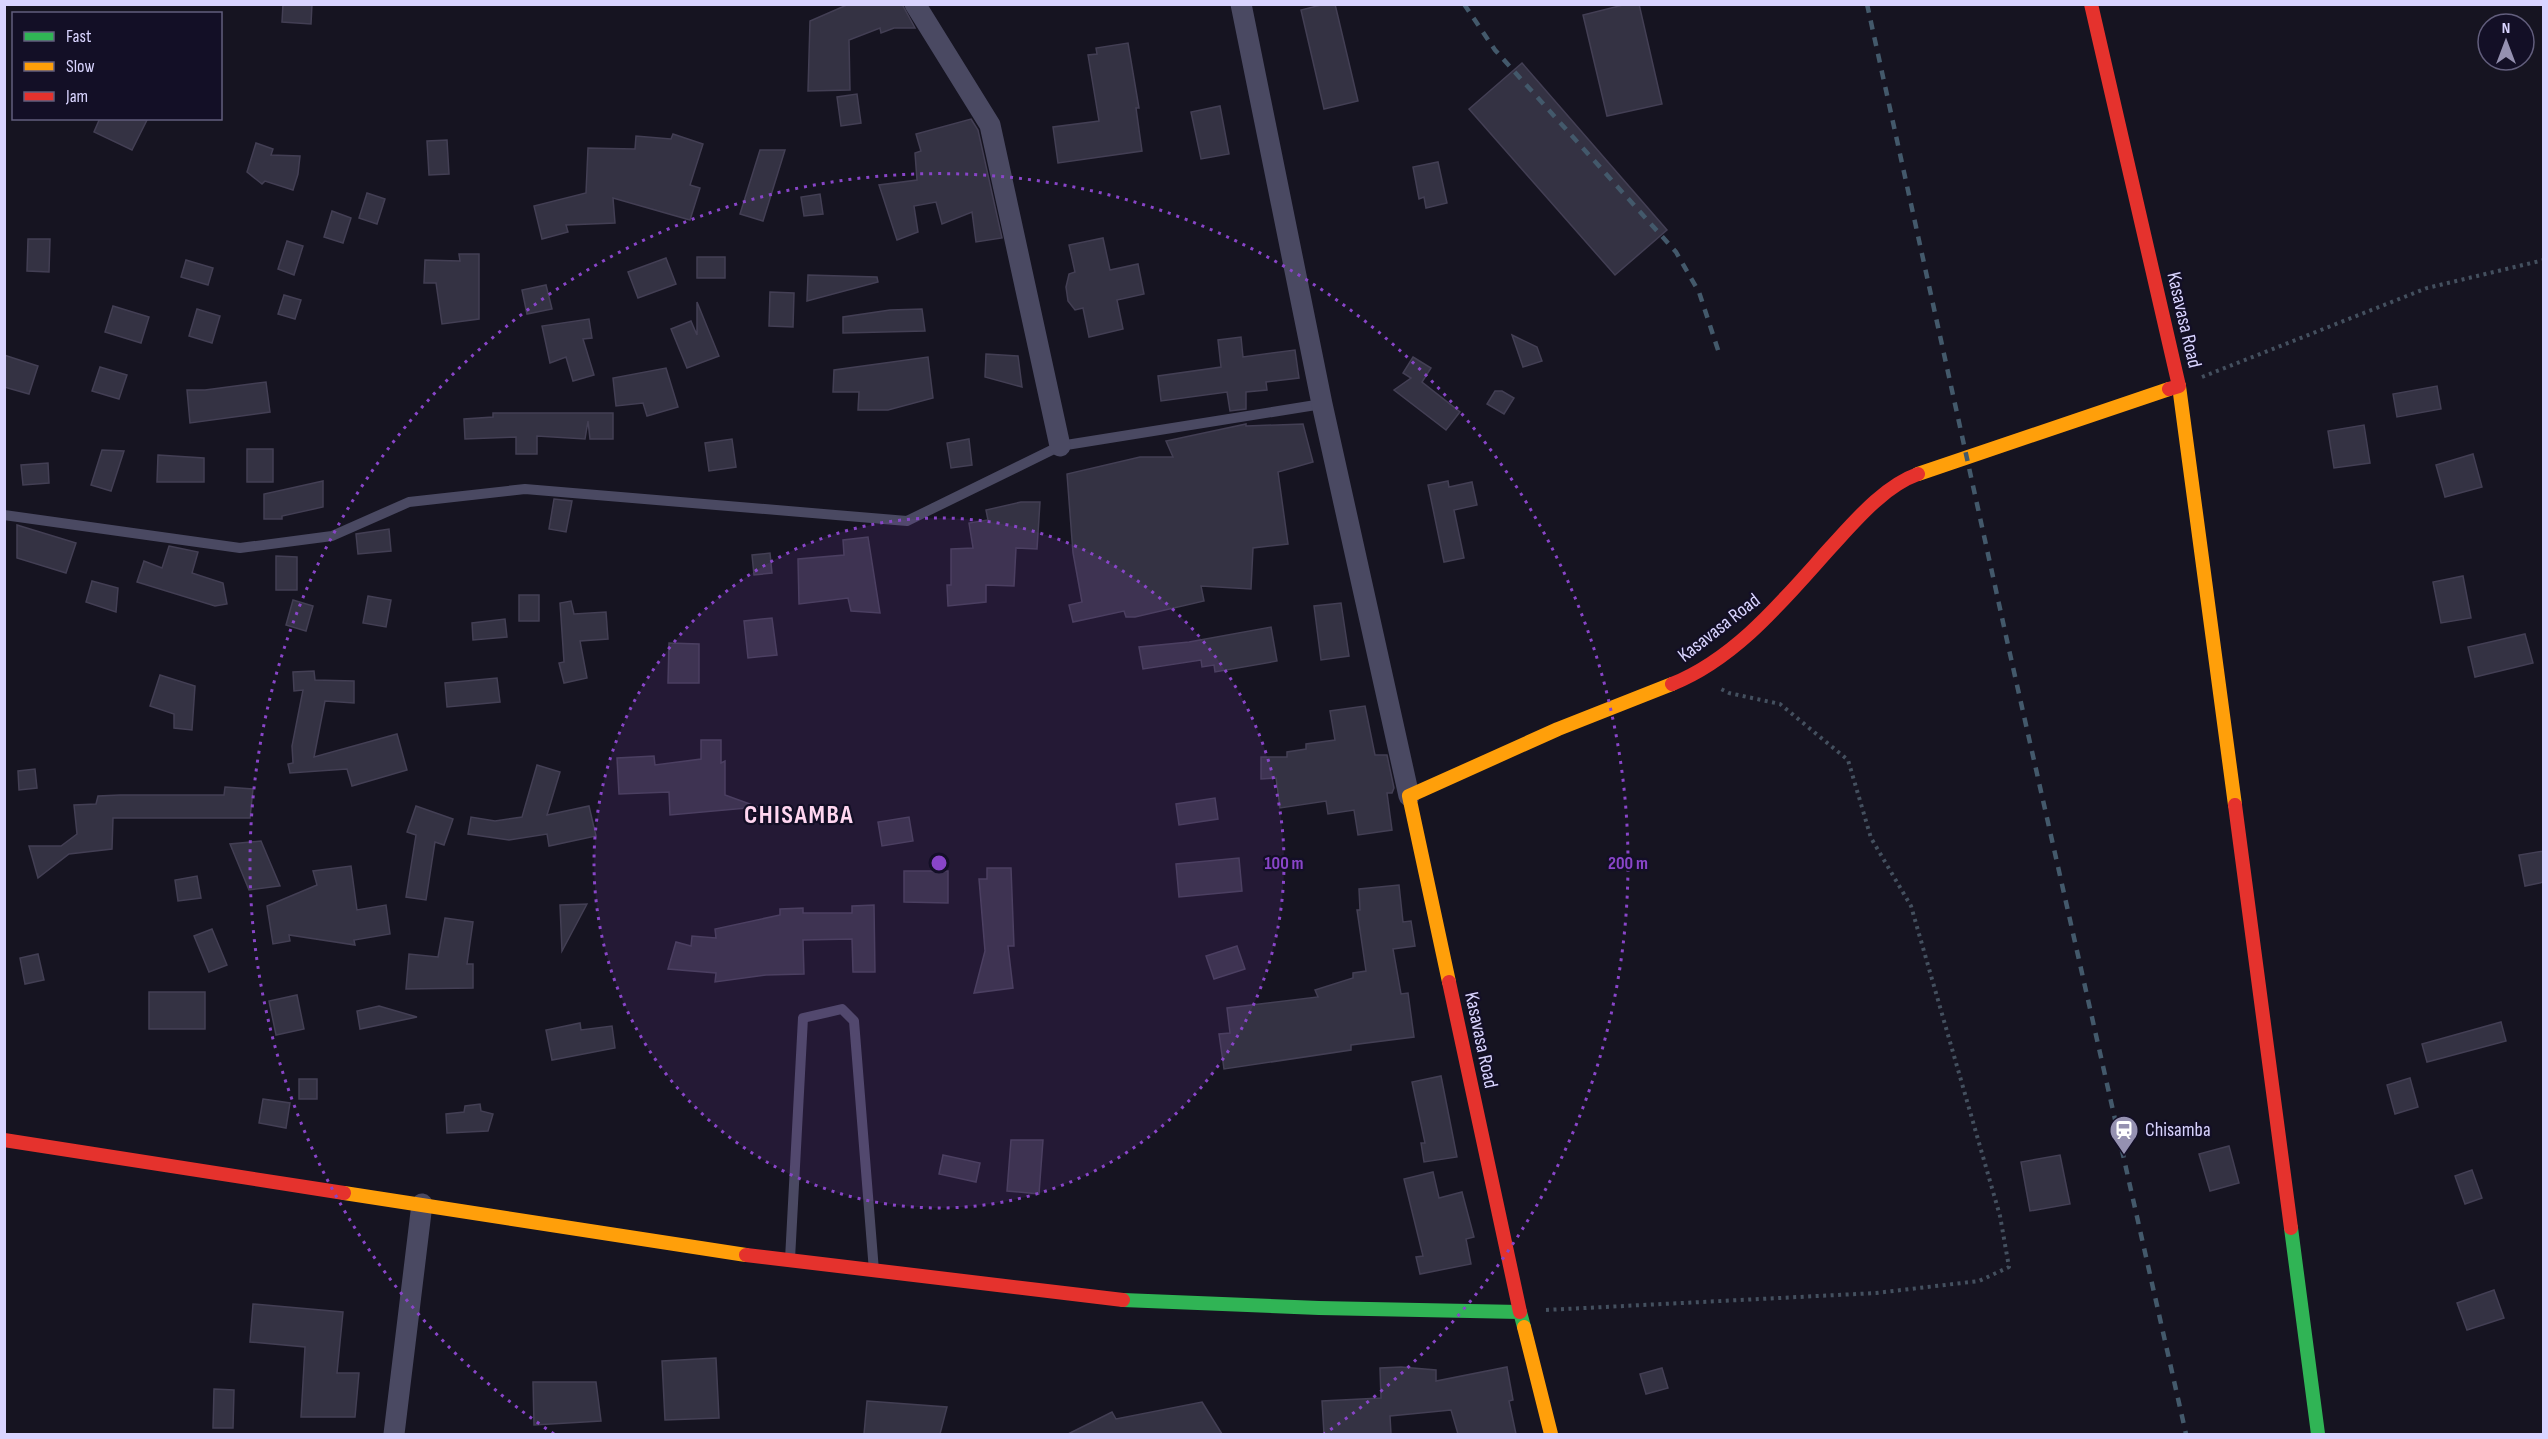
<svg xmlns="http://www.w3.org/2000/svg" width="2548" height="1439" viewBox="0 0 2548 1439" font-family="'Sofia Sans Condensed',sans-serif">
	<rect width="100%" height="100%" fill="#161421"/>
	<g fill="#343243" stroke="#433f54" stroke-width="1.5">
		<path d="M283,4H312L311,24L282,22Z"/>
		<path d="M849,4H902L915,28H894L881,33L880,28L849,40L850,90L808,91L810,21Z"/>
		<path d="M1325,4H1335L1358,101L1324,109L1301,10Z"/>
		<path d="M1627,4H1639L1662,104L1607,116L1583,15Z"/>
		<path d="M1128,43L1139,108H1136L1142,151L1058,163L1053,127L1099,121L1088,55L1097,54L1096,48Z"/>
		<path d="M1522,63L1667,230L1615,275L1469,109Z"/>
		<path d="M857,94L861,123L841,126L837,97Z"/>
		<path d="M1220,106L1229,154L1201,159L1191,112Z"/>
		<path d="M100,118H148L132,150L94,132Z"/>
		<path d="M971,119L978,130L1002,238L976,242L972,212L942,224L936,202L914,206L918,232L897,240L879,185L917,180L915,153L921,151L916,134Z"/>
		<path d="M673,134L703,144L690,185L700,188L690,220L613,198L615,223L566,225L568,232L542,239L534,206L586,193L588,148L635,149L636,136L671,139Z"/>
		<path d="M447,140L449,174L429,175L427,141Z"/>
		<path d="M256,143L273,149L271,155L300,156L298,174L293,190L265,181L262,184L247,172Z"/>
		<path d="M760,150H785L763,221L740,214Z"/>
		<path d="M1438,162L1447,203L1426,208L1424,197L1419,199L1413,167Z"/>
		<path d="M367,193L385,199L377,224L359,218Z"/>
		<path d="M820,194L823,214L804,216L801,197Z"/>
		<path d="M332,211L351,218L343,243L324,237Z"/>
		<path d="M1103,238L1110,270L1138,264L1144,294L1117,300L1123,329L1089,337L1083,308L1075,310L1068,301L1066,287L1069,274L1075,272L1069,245Z"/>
		<path d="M28,239H50L49,272L27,271Z"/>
		<path d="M287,241L303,246L294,275L278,269Z"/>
		<path d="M459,254H479V319L442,324L436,283H424L425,260L460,261Z"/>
		<rect x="697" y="257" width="28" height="21"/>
		<path d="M666,258L676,284L638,298L628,272Z"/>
		<path d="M186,260L213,268L208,285L181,277Z"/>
		<path d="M808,275L877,277L878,282L807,301Z"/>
		<path d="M546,285L552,309L527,314L522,290Z"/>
		<path d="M770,292L794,293L793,327L769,326Z"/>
		<path d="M284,295L301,300L295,319L278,314Z"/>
		<path d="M697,302L719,356L687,368L671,329L691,321L697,335Z"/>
		<path d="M113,306L149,317L141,343L105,332Z"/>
		<path d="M197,309L220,316L212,343L189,336Z"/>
		<path d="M922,309L925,331L843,333V317L890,310Z"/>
		<path d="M589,319L592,338L583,339L594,375L573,381L566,357L550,363L542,326Z"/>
		<path d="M1512,335L1537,347L1542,361L1523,367Z"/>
		<path d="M1241,337L1243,357L1295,350L1299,378L1266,382L1267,390L1246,392V409L1230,411L1227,392L1161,401L1158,376L1221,367L1218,340Z"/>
		<path d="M986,354L1018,356L1022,387L985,377Z"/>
		<path d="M4,355L38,366L29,394L4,387Z"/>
		<path d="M928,357L933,398L888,410H858L859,392H833L834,370Z"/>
		<path d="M1413,357L1431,368L1422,382L1460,412L1446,430L1394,390L1411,378L1403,373Z"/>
		<path d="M100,367L127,375L119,399L92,391Z"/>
		<path d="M666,368L678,407L647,416L643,403L616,406L613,378Z"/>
		<path d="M266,382L270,412L190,423L187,390H205Z"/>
		<path d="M2437,386L2441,409L2397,417L2393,394Z"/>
		<path d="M1495,391H1502L1514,398L1504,414L1487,404Z"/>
		<path d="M493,413H613V439H590L588,421L585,439L537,436V454H516V437L465,439L464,419L493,417Z"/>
		<path d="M1246,424V426L1303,424L1313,462L1278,472L1288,544L1253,548L1251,589L1201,586L1204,601L1135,617H1126L1124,611L1073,622L1069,605L1082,602L1073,553L1067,474L1140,457H1173L1166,441Z"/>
		<path d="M2364,425L2370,463L2334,468L2328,431Z"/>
		<path d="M732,439L736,467L709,471L705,443Z"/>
		<path d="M969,439L972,465L951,468L947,443Z"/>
		<rect x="247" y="449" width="26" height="33"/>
		<path d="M102,450L124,451L111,491L91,485Z"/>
		<path d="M2473,454L2482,487L2445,497L2436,465Z"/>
		<path d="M158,455L204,458V482H157Z"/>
		<path d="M48,463L49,483L23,485L21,465Z"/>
		<path d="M323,481V507L282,516V519H264V494Z"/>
		<path d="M1448,481L1449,487L1472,482L1477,505L1454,510L1464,558L1444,562L1428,485Z"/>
		<path d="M554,499L572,501L566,532L549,529Z"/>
		<path d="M1021,502H1040L1037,549L1016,548L1014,586L986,585V602L948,606L947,585H951V549L973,548L969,523L988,520L986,510Z"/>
		<path d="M17,525L76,543L66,573L17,558Z"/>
		<path d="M389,529L391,551L358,554L356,534Z"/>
		<path d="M868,537L880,613L851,611L848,598L799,604L798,559L844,555L843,540Z"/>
		<path d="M169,546L198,552L192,573L223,583L227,604L215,606L137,582L144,561L162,568Z"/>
		<path d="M770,553L772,573L754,575L752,555Z"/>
		<path d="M276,556L297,557V590H276Z"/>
		<path d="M2463,576L2471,618L2441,623L2433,582Z"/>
		<path d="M92,581L118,588L116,612L86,602Z"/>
		<rect x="519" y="595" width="20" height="26"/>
		<path d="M368,596L391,600L386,627L363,623Z"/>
		<path d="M293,600L313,606L306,631L286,625Z"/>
		<path d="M571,601L574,614L606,612L608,639L580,641L587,678L564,683L559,663L564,662L560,603Z"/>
		<path d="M1341,603L1349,656L1321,660L1314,606Z"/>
		<path d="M772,618L777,655L748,658L744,621Z"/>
		<path d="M505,619L507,637L473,640L472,623Z"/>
		<path d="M1271,627L1277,661L1215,672L1214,665L1202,667L1201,660L1143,669L1139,647L1189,642Z"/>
		<path d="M2525,634L2533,663L2475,677L2468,647Z"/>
		<path d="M669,643L699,644V683H668Z"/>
		<path d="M314,671L315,680L354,681V703L325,701L314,757L397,734L407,770L352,786L347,769L290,773L288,764L293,763L292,746L303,690L294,691L293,672Z"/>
		<path d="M160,675L195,686L192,730L174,728V714L150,706Z"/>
		<path d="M497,678L500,702L447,707L445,683Z"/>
		<path d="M1365,706L1375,755H1387L1394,788L1392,793H1387L1392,830L1358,835L1354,810L1328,814L1326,801L1280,808L1276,778L1261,779V757H1287V752L1306,749V744L1335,740L1330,711Z"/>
		<path d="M701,740H721V763L725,761V795L758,807L670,815L669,792L619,794L617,758L654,756L655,765L701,759Z"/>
		<path d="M537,765L560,772L547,815L589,806L596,836L549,846L547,834L509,840L468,834L471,817L495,821L522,817Z"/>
		<path d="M35,769L37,788L19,790L18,771Z"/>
		<path d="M225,787L253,789L250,818H113L112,849L69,854L38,878L29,846H61L77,834L74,805L96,804L98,796L120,795H224Z"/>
		<path d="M1215,798L1218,819L1179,825L1176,804Z"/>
		<path d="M416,806L453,819L444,845L435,842L426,900L406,897L416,835L407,832Z"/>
		<path d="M909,817L913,841L882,846L878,822Z"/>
		<path d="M261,841L280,886L249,890L230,844Z"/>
		<path d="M2544,851V882L2525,886L2519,855Z"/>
		<path d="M1239,858L1242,891L1179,897L1176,864Z"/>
		<path d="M351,866L357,910L386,905L390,934L354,940L355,945L289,935L290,941L273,944L267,906L317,885L313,871Z"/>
		<path d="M987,868H1011L1014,946H1008L1013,988L974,993L985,951L979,879H987Z"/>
		<path d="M904,871H948V903L904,902Z"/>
		<path d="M197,876L201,898L178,901L175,880Z"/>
		<path d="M1399,885L1403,922L1411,921L1415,946L1393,949L1401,994L1408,993L1414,1037L1351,1045V1050L1224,1069L1219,1034L1230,1033L1227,1008L1318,997L1315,990L1353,978V973L1366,971L1357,910H1360L1359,889Z"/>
		<path d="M587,904L562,951L560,905Z"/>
		<path d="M874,905L875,972H853L852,939L803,940L804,974L766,975L715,982L716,973L668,969L676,942L691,946L692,936L716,938L715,929L780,915V909L803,908V913H852V906Z"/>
		<path d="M445,918L473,922L467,964H473V988L406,989L409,954L438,957Z"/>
		<path d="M212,929L227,965L209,972L194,936Z"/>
		<path d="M1237,946L1245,969L1214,979L1206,956Z"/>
		<path d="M38,954L44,980L25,984L20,958Z"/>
		<rect x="149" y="992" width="56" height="37"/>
		<path d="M297,995L304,1029L276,1035L269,1001Z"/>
		<path d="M379,1006L417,1017L360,1029L357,1011Z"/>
		<path d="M2501,1022L2506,1041L2427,1062L2422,1044Z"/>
		<path d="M580,1023L581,1030L612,1026L615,1048L552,1060L546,1030Z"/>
		<path d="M1441,1076L1457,1157L1424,1162L1421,1143H1425L1412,1082Z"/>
		<path d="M2410,1078L2418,1107L2395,1114L2387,1085Z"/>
		<rect x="299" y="1079" width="18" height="20"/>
		<path d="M263,1099L290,1103L286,1128L259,1123Z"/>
		<path d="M480,1104L481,1111L493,1114L488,1131L447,1133L446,1114L464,1112L465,1106Z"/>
		<path d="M1011,1140H1043L1039,1194L1007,1191Z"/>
		<path d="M2229,1146L2239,1183L2210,1191L2199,1154Z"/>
		<path d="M943,1155L980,1163L976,1182L939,1174Z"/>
		<path d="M2060,1155L2070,1204L2030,1211L2021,1162Z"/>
		<path d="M2472,1170L2482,1198L2465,1204L2455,1176Z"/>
		<path d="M1433,1172L1439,1198L1462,1192L1474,1237L1466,1239L1471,1264L1420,1274L1416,1257L1423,1256L1404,1179Z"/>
		<path d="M2494,1290L2504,1318L2467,1330L2457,1303Z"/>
		<path d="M253,1304L343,1312L337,1373H359L355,1417H301L305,1347L250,1342Z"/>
		<path d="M716,1358L719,1418L665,1420L662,1361Z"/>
		<path d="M1401,1367L1436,1370V1381L1507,1367L1513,1400L1509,1401L1516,1434H1458L1451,1410L1390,1416L1391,1434H1324L1322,1401L1381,1398L1380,1368Z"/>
		<path d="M1662,1368L1668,1388L1646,1394L1640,1374Z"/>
		<path d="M533,1382H596L601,1421L534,1425Z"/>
		<path d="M214,1389L234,1390L233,1428H213Z"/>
		<path d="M867,1401L947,1407L940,1434H864Z"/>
		<path d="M1202,1402L1222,1434H1068L1112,1412L1116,1419Z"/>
	</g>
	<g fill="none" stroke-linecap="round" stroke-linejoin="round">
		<g stroke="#44505f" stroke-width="4" stroke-dasharray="3 4.5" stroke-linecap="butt">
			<path d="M2202,377L2427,288L2544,260"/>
			<path d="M1546,1310L1876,1293L1979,1281L2009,1267L2000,1216L1911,906L1871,838L1848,760L1780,704L1729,693L1719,688"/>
		</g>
		<g stroke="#4a4962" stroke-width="10">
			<path d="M4,515L240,548L332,536L409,502L525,489L907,521L1060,446L1322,404"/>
			<path d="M790,1259L803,1018L842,1009L854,1021L874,1271"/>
		</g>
		<g stroke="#4a4962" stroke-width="21">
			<path d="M915,4L990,125L1060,446"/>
			<path d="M1241,4L1322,404L1409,796"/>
			<path d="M394,1434L422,1204"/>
		</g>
		<g stroke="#30b455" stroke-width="14">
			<path d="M2291,1228L2318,1434"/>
			<path d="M1123,1300L1319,1308L1520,1312L1524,1327"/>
		</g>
		<g stroke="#ff9f0a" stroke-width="14">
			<path d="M2179,386L2235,805"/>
			<path d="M1918,474L2169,389"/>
			<path d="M1449,982L1409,796L1558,729L1672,684"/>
			<path d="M344,1193L746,1255"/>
			<path d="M1524,1327L1551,1434"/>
		</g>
		<g stroke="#e5322d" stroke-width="14">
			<path d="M2091,4L2179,386L2169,389"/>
			<path d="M1672,684C1737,658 1785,598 1831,547C1855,521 1884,486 1918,474"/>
			<path d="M2235,805L2291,1228"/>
			<path d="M1449,982L1520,1312"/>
			<path d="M4,1140L344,1193"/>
			<path d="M746,1255L1123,1300"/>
		</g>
		<g stroke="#43596b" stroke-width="4.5" stroke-dasharray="9 8" stroke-linecap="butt">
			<path d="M1464,4L1495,50L1676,252L1699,292L1719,353"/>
			<path d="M1867,4L2010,654L2186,1434"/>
		</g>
	</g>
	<circle cx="939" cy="863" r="345" fill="#8945c9" fill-opacity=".12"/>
	<g fill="none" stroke="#8945c9" stroke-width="3" stroke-dasharray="3 6">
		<circle cx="939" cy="863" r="345"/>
		<path d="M554 1434A689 689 0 1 1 1324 1434"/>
	</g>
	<defs>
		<g id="station-pin" transform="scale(1.5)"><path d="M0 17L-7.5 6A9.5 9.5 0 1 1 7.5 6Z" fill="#9591b1" stroke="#130f26"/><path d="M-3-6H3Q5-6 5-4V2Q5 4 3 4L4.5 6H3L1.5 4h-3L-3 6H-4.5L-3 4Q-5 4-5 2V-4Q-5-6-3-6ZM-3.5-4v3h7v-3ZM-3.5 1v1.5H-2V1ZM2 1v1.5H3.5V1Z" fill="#fff"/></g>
	</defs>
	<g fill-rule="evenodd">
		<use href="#station-pin" x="2124" y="1130"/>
	</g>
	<g text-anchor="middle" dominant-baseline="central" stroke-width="4.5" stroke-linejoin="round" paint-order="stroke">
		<g font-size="20" fill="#d9d4ff" stroke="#130f26">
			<text transform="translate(2184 320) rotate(77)">Kasavasa Road</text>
			<text transform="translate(1719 628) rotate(-38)">Kasavasa Road</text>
			<text transform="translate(1481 1040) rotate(78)">Kasavasa Road</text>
		</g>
		<g font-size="20" fill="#d9d4ff" stroke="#130f26" text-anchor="start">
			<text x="2145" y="1130">Chisamba</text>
		</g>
		<g font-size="26" font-weight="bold" letter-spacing="1.5" fill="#ffd6f0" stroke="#130f26">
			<text x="799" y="815">CHISAMBA</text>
		</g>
	</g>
	<circle cx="939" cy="863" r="9" fill="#8945c9" stroke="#130f26" stroke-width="3"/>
	<g font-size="18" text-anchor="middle" font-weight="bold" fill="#8945c9" stroke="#130f26" stroke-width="4.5" stroke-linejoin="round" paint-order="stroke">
		<text x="1284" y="869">100 m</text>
		<text x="1628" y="869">200 m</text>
	</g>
	<rect width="2548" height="1439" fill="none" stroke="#d9d4ff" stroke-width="12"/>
	<rect x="12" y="12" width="210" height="108" fill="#130f26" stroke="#625e7d" stroke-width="1.5"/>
	<rect x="24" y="32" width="30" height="9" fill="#30b455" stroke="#625e7d" stroke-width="1.5"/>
	<text x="66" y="42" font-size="18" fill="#d9d4ff">Fast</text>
	<rect x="24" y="62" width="30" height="9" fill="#ff9f0a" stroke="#625e7d" stroke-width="1.5"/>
	<text x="66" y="72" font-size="18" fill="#d9d4ff">Slow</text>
	<rect x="24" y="92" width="30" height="9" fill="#e5322d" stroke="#625e7d" stroke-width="1.5"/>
	<text x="66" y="102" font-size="18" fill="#d9d4ff">Jam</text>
	<g transform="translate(2506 42)"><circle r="28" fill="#130f26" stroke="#625e7d" stroke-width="1.5"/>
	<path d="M0-4.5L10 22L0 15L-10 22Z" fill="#9591b1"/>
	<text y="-9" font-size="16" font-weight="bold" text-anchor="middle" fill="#d9d4ff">N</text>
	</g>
</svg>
